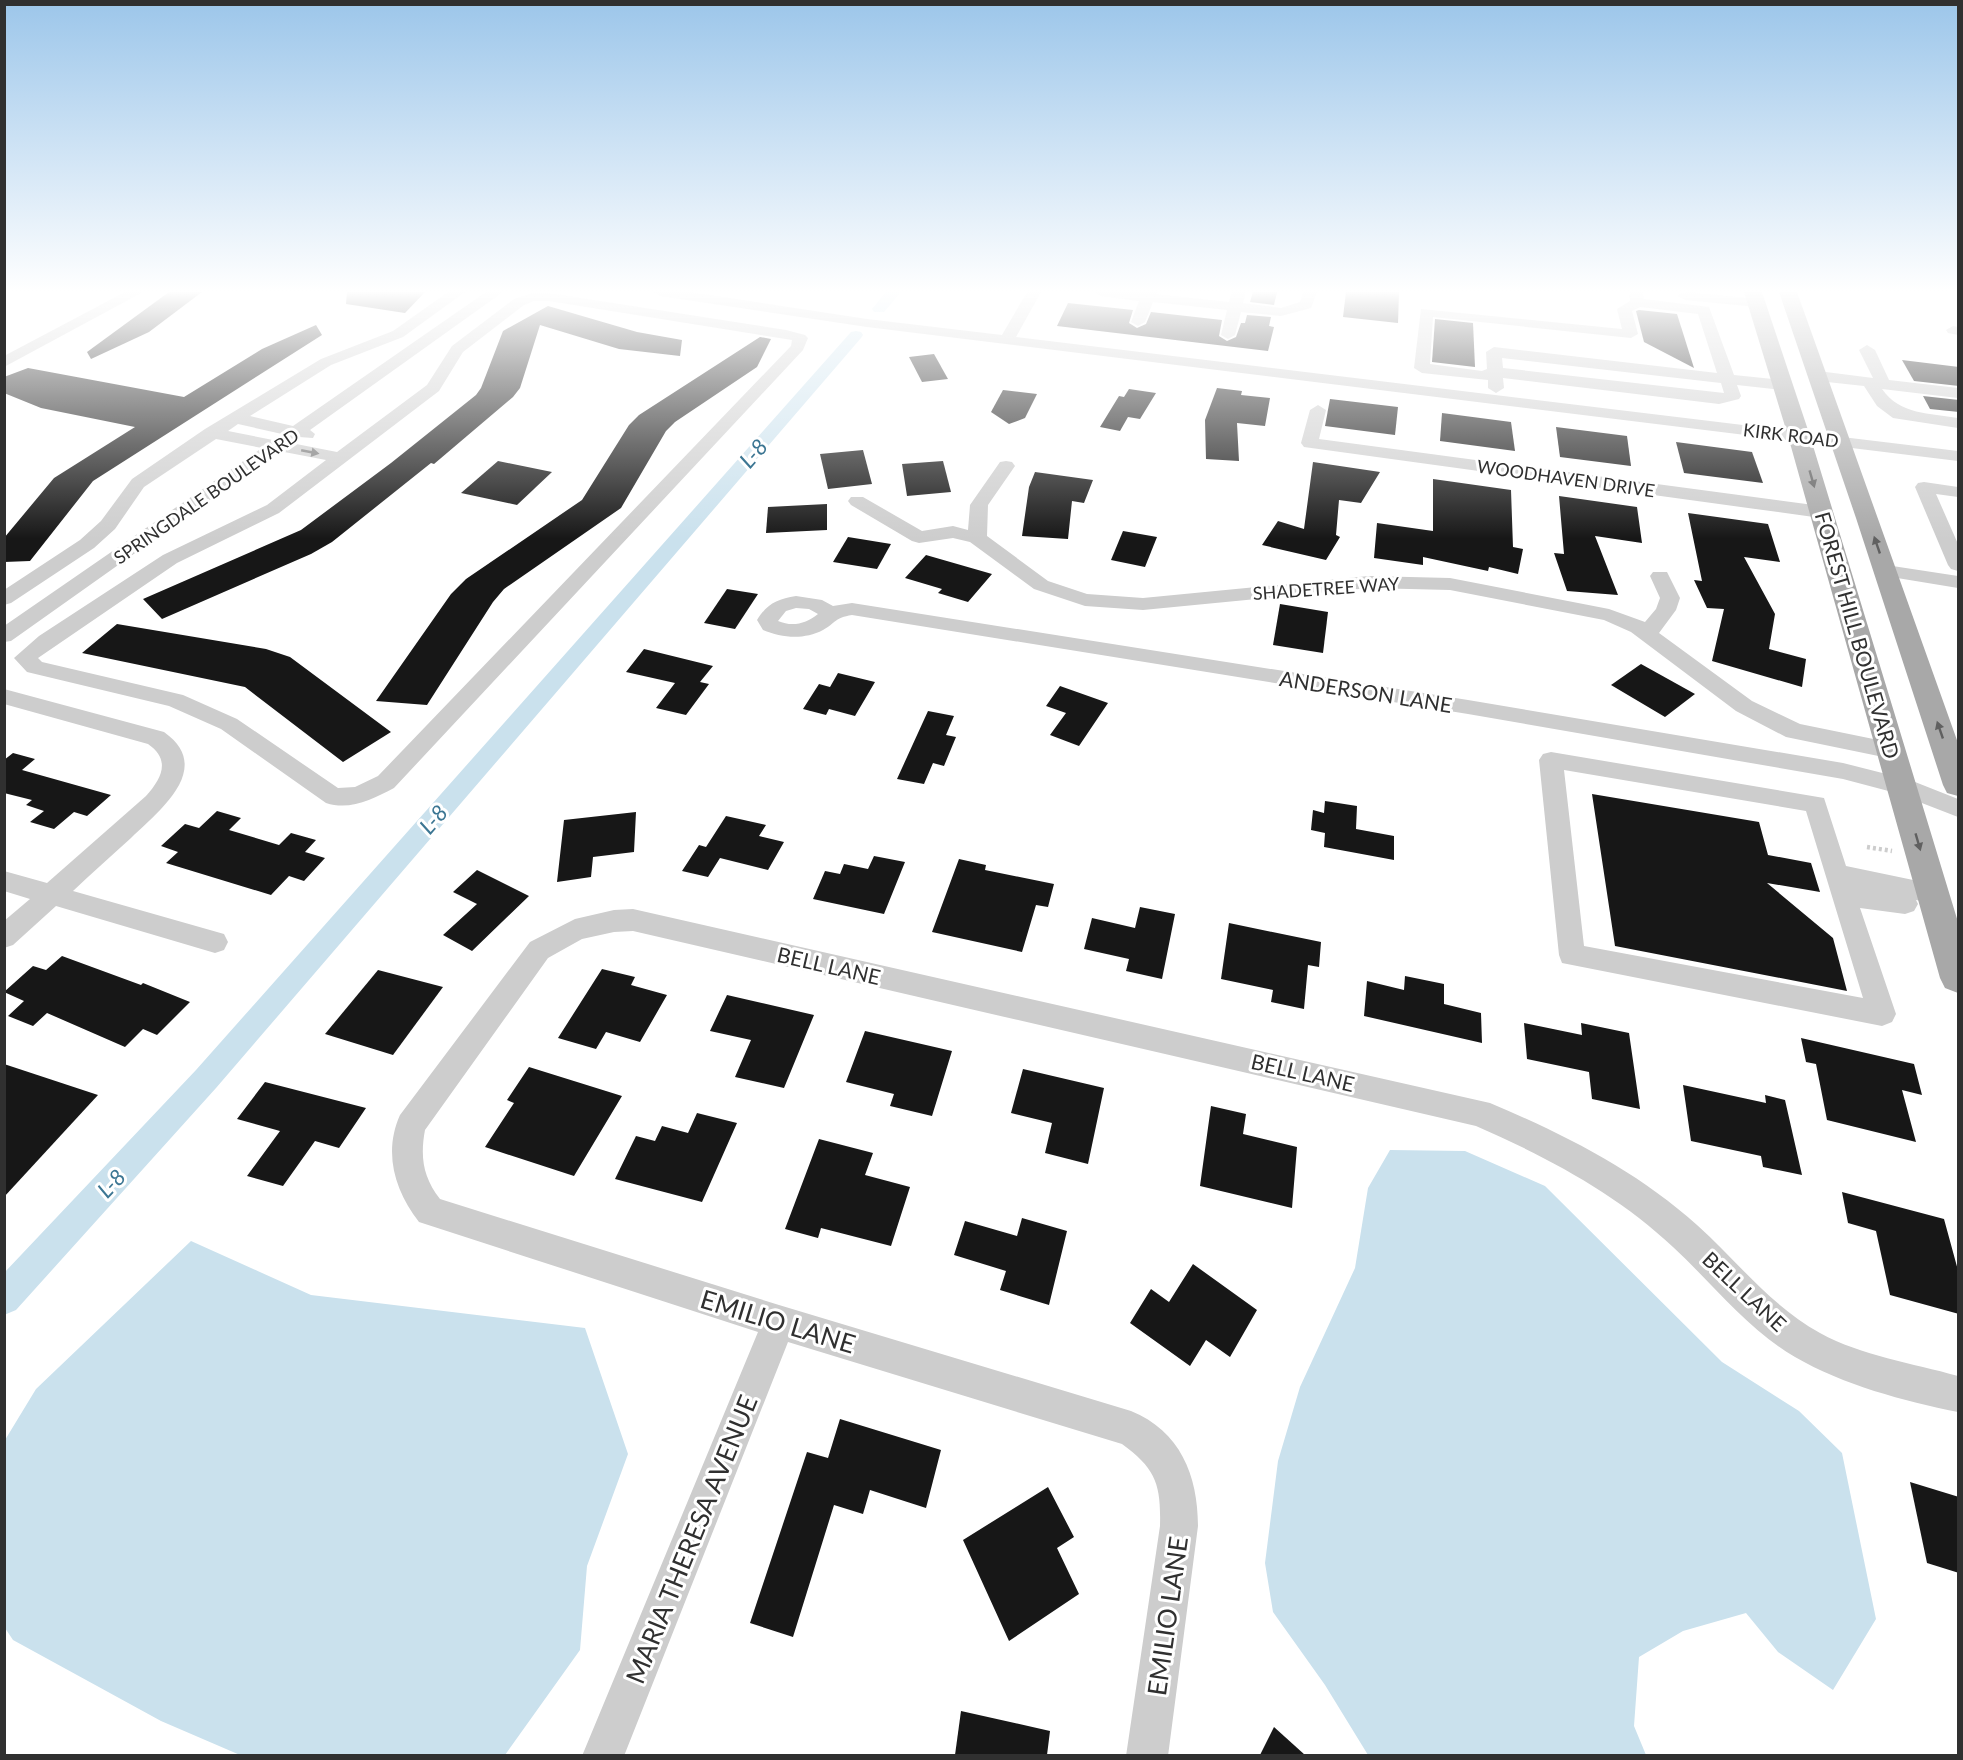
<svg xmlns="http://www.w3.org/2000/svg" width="1963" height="1760" viewBox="0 0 1963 1760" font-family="Lato,sans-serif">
	<rect width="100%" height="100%" fill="#fff"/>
	<g fill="#cae1ed">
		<path d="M1390,1150L1465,1151L1545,1186L1722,1362L1799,1411L1842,1453L1876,1619L1833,1690L1778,1652L1746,1613L1683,1631L1639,1657L1634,1726L1646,1755H1368L1325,1685L1273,1612L1265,1563L1278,1461L1300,1387L1355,1268L1368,1188Z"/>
		<path d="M191,1241L311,1295L585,1328L628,1454L587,1566L580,1650L505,1755L377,1754L240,1755L161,1721L13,1640L5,1628V1440L36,1389Z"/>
	</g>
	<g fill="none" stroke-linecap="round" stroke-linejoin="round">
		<g fill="#cae1ed" fill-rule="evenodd">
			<path d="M886,292H901L884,312H874L872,309Z"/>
			<path d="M856,331L861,332L863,335L861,338L216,1088L16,1310L4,1315V1273L196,1070L851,332Z"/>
		</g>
	</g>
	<g fill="#171717">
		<path d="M169,292H202L149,332L91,359L87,352Z"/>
		<path d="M347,292H425L405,313L346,304Z"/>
		<path d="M1253,292H1277L1274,305L1250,302Z"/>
		<path d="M1346,292H1399L1398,323L1343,317Z"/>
		<path d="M1068,303L1133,310L1129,323L1137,328L1146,324L1151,312L1222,320L1219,336L1227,341L1236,337L1241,323H1245L1247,315L1271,317L1269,326L1274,327L1268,351L1057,326Z"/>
		<path d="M548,306L637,332L682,340L680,356L619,349L540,325L520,388L513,397L434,464L431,463L332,542L311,554L162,619L143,599L301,530L391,463L476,395L481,388L503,331Z"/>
		<path d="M1639,310L1677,314L1694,368L1644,342L1636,311Z"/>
		<path d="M1435,319L1473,323L1475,367L1432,362Z"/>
		<path d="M316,325L322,335L93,481L30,561L4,562V538L54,478L135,427L41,408L4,393V377L28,368L184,397L262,349Z"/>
		<path d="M760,337L771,339L757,367L675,422L666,431L621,508L504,589L493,602L427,705L376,701L451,594L466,579L582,500L629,425L639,415Z"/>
		<path d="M934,354L948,379L922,382L909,357Z"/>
		<path d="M1902,360L1959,367V386L1914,381Z"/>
		<path d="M1217,388L1242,391L1241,395L1270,398L1265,426L1237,423L1239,461L1206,459L1205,420Z"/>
		<path d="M1129,389L1156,393L1140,419L1128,417L1120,431L1100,427L1119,396L1124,397Z"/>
		<path d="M1003,390L1037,394L1025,418L1009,424L991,412Z"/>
		<path d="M1923,396L1959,400V412L1930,409Z"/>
		<path d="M1330,399L1398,407L1395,435L1325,426Z"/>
		<path d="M1442,413L1511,422L1515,451L1440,441Z"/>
		<path d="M1556,427L1627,436L1631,466L1560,457Z"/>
		<path d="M1676,442L1752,452L1763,483L1684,473Z"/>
		<path d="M863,450L872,484L828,489L820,454Z"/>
		<path d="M498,461L552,472L517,505L461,493Z"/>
		<path d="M943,461L951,492L907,496L902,464Z"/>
		<path d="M1313,462L1380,472L1361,503L1339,500L1336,535L1340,537L1326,560L1262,545L1278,521L1304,529Z"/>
		<path d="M1035,472L1093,480L1084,503L1072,501L1068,539L1022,536L1029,487Z"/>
		<path d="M1433,479L1511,490L1513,547L1523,549L1518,574L1489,567L1488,571L1423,557V565L1374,558L1377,523L1433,531Z"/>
		<path d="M1559,496L1637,507L1642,543L1595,536L1618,595L1567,591L1554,553L1564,554Z"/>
		<path d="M827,504V530L766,533L768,507Z"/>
		<path d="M1688,513L1768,524L1780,562L1744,557L1775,614L1769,649L1806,659L1802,687L1712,661L1724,609L1707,608L1694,580L1702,581Z"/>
		<path d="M1123,531L1157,537L1145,567L1111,560Z"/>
		<path d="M848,537L891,544L877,569L833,562Z"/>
		<path d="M926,555L992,574L968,602L938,593L942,589L905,578Z"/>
		<path d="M727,589L758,594L735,629L704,623Z"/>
		<path d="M1280,604L1328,612L1323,653L1273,645Z"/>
		<path d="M117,624L266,649L290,657L391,732L343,762L245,687L82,653Z"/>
		<path d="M644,649L713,666L700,682L709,684L686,715L656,708L675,683L626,672Z"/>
		<path d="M1641,664L1695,694L1665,717L1611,685Z"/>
		<path d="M838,673L875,682L855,716L829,709L826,715L803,709L819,684L830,687Z"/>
		<path d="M1060,686L1108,703L1079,746L1050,735L1066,713L1046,706Z"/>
		<path d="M928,711L954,716L946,735L956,737L944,766L933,763L924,784L897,779Z"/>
		<path d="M13,753L35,759L22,770L111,795L87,816L74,812L54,829L30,822L44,811L26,805L32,800L4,793V760Z"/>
		<path d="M1592,794L1759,822L1768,855L1811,863L1820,892L1767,883L1833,938L1847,991L1615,946Z"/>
		<path d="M1325,801L1357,806L1356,829L1394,836V860L1324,847L1325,833L1311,830L1313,810L1324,813Z"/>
		<path d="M217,811L241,818L229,830L279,845L291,833L316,840L305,852L325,858L304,881L289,876L271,895L166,863L178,852L161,846L185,824L199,828Z"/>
		<path d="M636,812L634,852L593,857L591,877L557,882L564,820Z"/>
		<path d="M726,816L766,825L759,836L784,842L768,870L720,858L708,877L682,871L699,845L706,847Z"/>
		<path d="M874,856L905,862L884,914L813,899L825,871L840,874L844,864L868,869Z"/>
		<path d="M959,859L986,865L985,870L1054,884L1048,907L1036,905L1022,952L932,932Z"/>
		<path d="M477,870L529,896L472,951L443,935L477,904L453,892Z"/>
		<path d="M1140,907L1175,914L1162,979L1126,971L1129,959L1084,949L1092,918L1135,928Z"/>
		<path d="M1229,923L1321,942L1319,967L1308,965L1304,1009L1271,1002L1273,990L1221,979Z"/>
		<path d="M62,956L141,985L143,983L190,1002L157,1035L143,1029L125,1047L47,1013L33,1026L8,1016L24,1001L4,992L33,966L46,970Z"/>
		<path d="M602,969L635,977L631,985L667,995L640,1042L606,1032L596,1049L558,1038Z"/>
		<path d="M378,970L443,987L393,1055L325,1034Z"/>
		<path d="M1405,976L1444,984V1004L1481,1013L1482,1043L1364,1016L1367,981L1404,990Z"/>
		<path d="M727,995L814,1015L784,1088L735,1077L751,1040L710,1031Z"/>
		<path d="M1524,1023L1582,1035L1581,1023L1629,1033L1640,1109L1592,1099L1589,1072L1527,1059Z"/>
		<path d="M865,1031L952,1051L932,1116L890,1106L894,1094L846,1082Z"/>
		<path d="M1801,1038L1914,1064L1922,1095L1902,1090L1916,1142L1827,1120L1816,1064L1806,1062Z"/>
		<path d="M4,1064L98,1095L4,1197Z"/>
		<path d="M529,1067L622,1096L574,1176L485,1147L514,1103L507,1100Z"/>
		<path d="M1023,1069L1104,1088L1088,1164L1045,1153L1052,1123L1011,1113Z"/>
		<path d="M265,1082L366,1108L339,1148L315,1141L283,1186L247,1176L280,1131L237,1119Z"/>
		<path d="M1683,1085L1766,1103L1765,1095L1785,1100L1802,1175L1763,1167L1761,1156L1691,1141Z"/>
		<path d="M1211,1106L1246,1114L1243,1134L1297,1147L1292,1208L1200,1186Z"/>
		<path d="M697,1113L737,1123L702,1202L615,1179L636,1136L655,1141L662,1126L688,1133Z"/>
		<path d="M819,1139L873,1153L865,1175L910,1187L891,1246L821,1228L818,1238L785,1229Z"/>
		<path d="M1842,1192L1944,1219L1959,1274V1314L1890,1295L1876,1231L1848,1223Z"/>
		<path d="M1022,1218L1067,1231L1049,1305L1000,1290L1006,1271L954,1255L965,1221L1017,1236Z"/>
		<path d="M1193,1264L1257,1310L1230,1357L1206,1340L1190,1366L1130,1323L1151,1289L1169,1302Z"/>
		<path d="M840,1419L941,1450L926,1508L870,1490L863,1514L834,1505L793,1637L750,1623L807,1452L828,1458Z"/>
		<path d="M1910,1482L1959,1497V1573L1927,1563Z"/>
		<path d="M1048,1487L1074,1537L1057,1548L1079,1594L1009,1641L963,1540Z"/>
		<path d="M961,1711L1050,1731L1047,1755H955Z"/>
		<path d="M1274,1727L1305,1755H1260Z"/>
	</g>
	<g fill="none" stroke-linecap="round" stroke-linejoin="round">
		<path stroke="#cdcdcd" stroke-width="4.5" stroke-dasharray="3 3" stroke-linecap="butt" d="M1867,847L1892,851"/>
		<g fill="#cdcdcd" fill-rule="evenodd">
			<path d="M125,292H143L4,367V356Z"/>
			<path d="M448,292H465L403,337L331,365L250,416L293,426L486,292H503L310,430L315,434L313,438L299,437L291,443L337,452L427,385L452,346L514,299L532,293H549L786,330L805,335L808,338L803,350L394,788C373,799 350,811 326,803L221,729L169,706L27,672L14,658L39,636L163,555L267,505L326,460L279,451L11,641L4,642V626L262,448L216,439L144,487L115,529L94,548L11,603L4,605V590L80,540L101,521L132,479L205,429L321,359L393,331ZM534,301H549L792,340L791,346L378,776L355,787L338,788L237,719L183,695L42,662L38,658L177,563L279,513L439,391L463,352L524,305ZM238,424L282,434L273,440L228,431Z"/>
			<path d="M653,292H690L867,319L1002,335L1027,292H1041L1016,337L1958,451V461L867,327L660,296Z"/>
			<path d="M1094,292H1157L1156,294L1229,302L1232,292H1246L1243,303L1281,308L1300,302L1303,292H1317L1311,308L1281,316L1241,312L1235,335L1228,339L1221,335L1227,310L1153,302L1145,322L1138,326L1131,322L1139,301L1101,296Z"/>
			<path d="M1629,292H1643L1644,299L1709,307L1734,375L1783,380L1791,385L1783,390L1737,385L1741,396L1739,399L1719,404L1503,378L1504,388L1496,393L1488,388V380L1422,373L1414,368L1421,309L1622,329L1617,309L1630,301ZM1640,307L1698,314L1717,373L1494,347L1486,352L1487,369L1482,371L1430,364L1433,317L1631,338L1638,334L1632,311ZM1502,358L1721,383L1724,393L1503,368Z"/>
			<path d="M1689,292L1757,299L1764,303L1757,307L1685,300L1678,296L1680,293Z"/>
			<path d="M1953,326L1958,327V335L1948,333L1946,330Z"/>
			<path d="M1867,345L1875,350L1889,380L1958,388V398L1882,389C1900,415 1930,413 1958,418V428L1893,418L1877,406L1864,386L1818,381L1810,376L1818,371L1873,378L1859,350Z"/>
			<path d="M1318,405L1326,410L1319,439L1821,506L1828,508L1830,512L1828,516L1821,518L1304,447L1301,443L1310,410Z"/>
			<path d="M1006,461L1012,462L1015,466L988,505L987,536L1048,581L1087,594L1143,598L1369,576L1450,578L1609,609L1645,622L1656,609L1660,598L1650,576L1653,572H1667L1680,598L1676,610L1659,633L1752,701L1800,724L1893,743L1901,745L1905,751L1901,757L1893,759L1786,737L1736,711L1631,632L1604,620L1450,590L1369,588L1143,610L1085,606L1034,589L970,542L953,538L919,543L912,541L851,505L848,501L851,497H863L922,531L953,526L968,530L970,505L1000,462Z"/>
			<path d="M1924,482L1958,487V497L1936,494L1958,544V571L1951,569L1948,565L1915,487L1918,483Z"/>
			<path d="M1886,565L1958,576V588L1879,575L1876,571L1879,567Z"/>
			<path d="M796,596L822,600L833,606L852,603L1468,700L1843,763L1910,780L1958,799V817L1896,793L1843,779L1468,714L852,615C834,618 837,622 823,630C804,640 782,638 763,630L757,620C767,604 777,599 796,596ZM796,608L809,609L818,614C806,624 792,627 778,621L786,611Z"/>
			<path d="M4,689L164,732C215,768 159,811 131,838C112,855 92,873 73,891L224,934L228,942L224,950L215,953L56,906L13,945L4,948V921L30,899L4,891V871L47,883L146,796C162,778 171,760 148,744L4,704Z"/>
			<path d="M1551,752L1824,798L1846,866L1942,886L1946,893L1942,900L1933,903L1916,900L1918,904L1914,911L1905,914L1860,908L1896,1014L1892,1022L1882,1026L1562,963L1559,955L1539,760L1543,754ZM1564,770L1806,811L1863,998L1584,946Z"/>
			<path d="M633,909L1490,1103C1564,1134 1637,1171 1697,1225C1737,1261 1771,1306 1820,1333C1862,1356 1912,1363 1958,1376V1412C1904,1401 1843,1385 1795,1357C1747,1329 1713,1284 1673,1247C1617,1194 1547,1157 1476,1126L633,931L614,932L582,939L548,958L425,1130C420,1157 423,1177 440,1199L779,1305L1131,1411C1180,1431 1198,1475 1198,1526L1168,1756H1126L1160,1526C1161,1484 1156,1469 1122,1444L788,1342L624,1756H582L758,1332L419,1222C395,1191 383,1153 400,1115L530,942L575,919L614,910Z"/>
		</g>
		<g fill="#a8a8a8" fill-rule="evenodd">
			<path d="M1744,292H1762L1810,436L1958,922V993L1945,988L1940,978L1788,436Z"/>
			<path d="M1779,292H1797L1958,743V796L1947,793L1943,785L1856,518Z"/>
		</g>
	</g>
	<defs><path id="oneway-solid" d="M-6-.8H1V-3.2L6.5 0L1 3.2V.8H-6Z" transform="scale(1.5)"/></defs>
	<use fill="#777" href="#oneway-solid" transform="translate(310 452) rotate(11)"/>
	<g fill="#606060">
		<use href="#oneway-solid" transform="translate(1812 479) rotate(74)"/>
		<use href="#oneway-solid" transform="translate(1877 545) rotate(-109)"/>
		<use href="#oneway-solid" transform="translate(1940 730) rotate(-109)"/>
		<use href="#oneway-solid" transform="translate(1918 842) rotate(74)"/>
	</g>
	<linearGradient id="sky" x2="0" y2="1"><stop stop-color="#9cc6ea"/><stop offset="0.54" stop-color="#fff"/><stop offset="1" stop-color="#fff" stop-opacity="0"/></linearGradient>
	<rect width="1963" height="539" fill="url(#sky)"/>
	<g text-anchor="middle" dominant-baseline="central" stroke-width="6" stroke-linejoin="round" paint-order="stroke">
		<g font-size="18" fill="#303030" stroke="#fff">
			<text transform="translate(1791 435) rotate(7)">KIRK ROAD</text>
			<text transform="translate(1566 478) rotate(8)">WOODHAVEN DRIVE</text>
			<text transform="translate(206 496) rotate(-35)">SPRINGDALE BOULEVARD</text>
			<text transform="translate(1326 588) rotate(-4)">SHADETREE WAY</text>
		</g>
		<g font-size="21" fill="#303030" stroke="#fff">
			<text transform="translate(1858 635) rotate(74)">FOREST HILL BOULEVARD</text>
			<text transform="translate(1366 691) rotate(9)">ANDERSON LANE</text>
			<text transform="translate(829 965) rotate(13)">BELL LANE</text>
			<text transform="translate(1303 1072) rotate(13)">BELL LANE</text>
			<text transform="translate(1745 1291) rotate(43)">BELL LANE</text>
		</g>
		<g font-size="22" font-style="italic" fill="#3c7693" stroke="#fff">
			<text transform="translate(753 453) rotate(-49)">L-8</text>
			<text transform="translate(433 819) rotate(-49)">L-8</text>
			<text transform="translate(111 1183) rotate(-47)">L-8</text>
		</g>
		<g font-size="26" fill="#303030" stroke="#fff">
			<text transform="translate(778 1321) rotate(17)">EMILIO LANE</text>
			<text transform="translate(691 1539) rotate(-68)">MARIA THERESA AVENUE</text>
			<text transform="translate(1167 1616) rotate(-82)">EMILIO LANE</text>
		</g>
	</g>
	<rect width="1963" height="1760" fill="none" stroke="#303030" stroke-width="12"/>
</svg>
